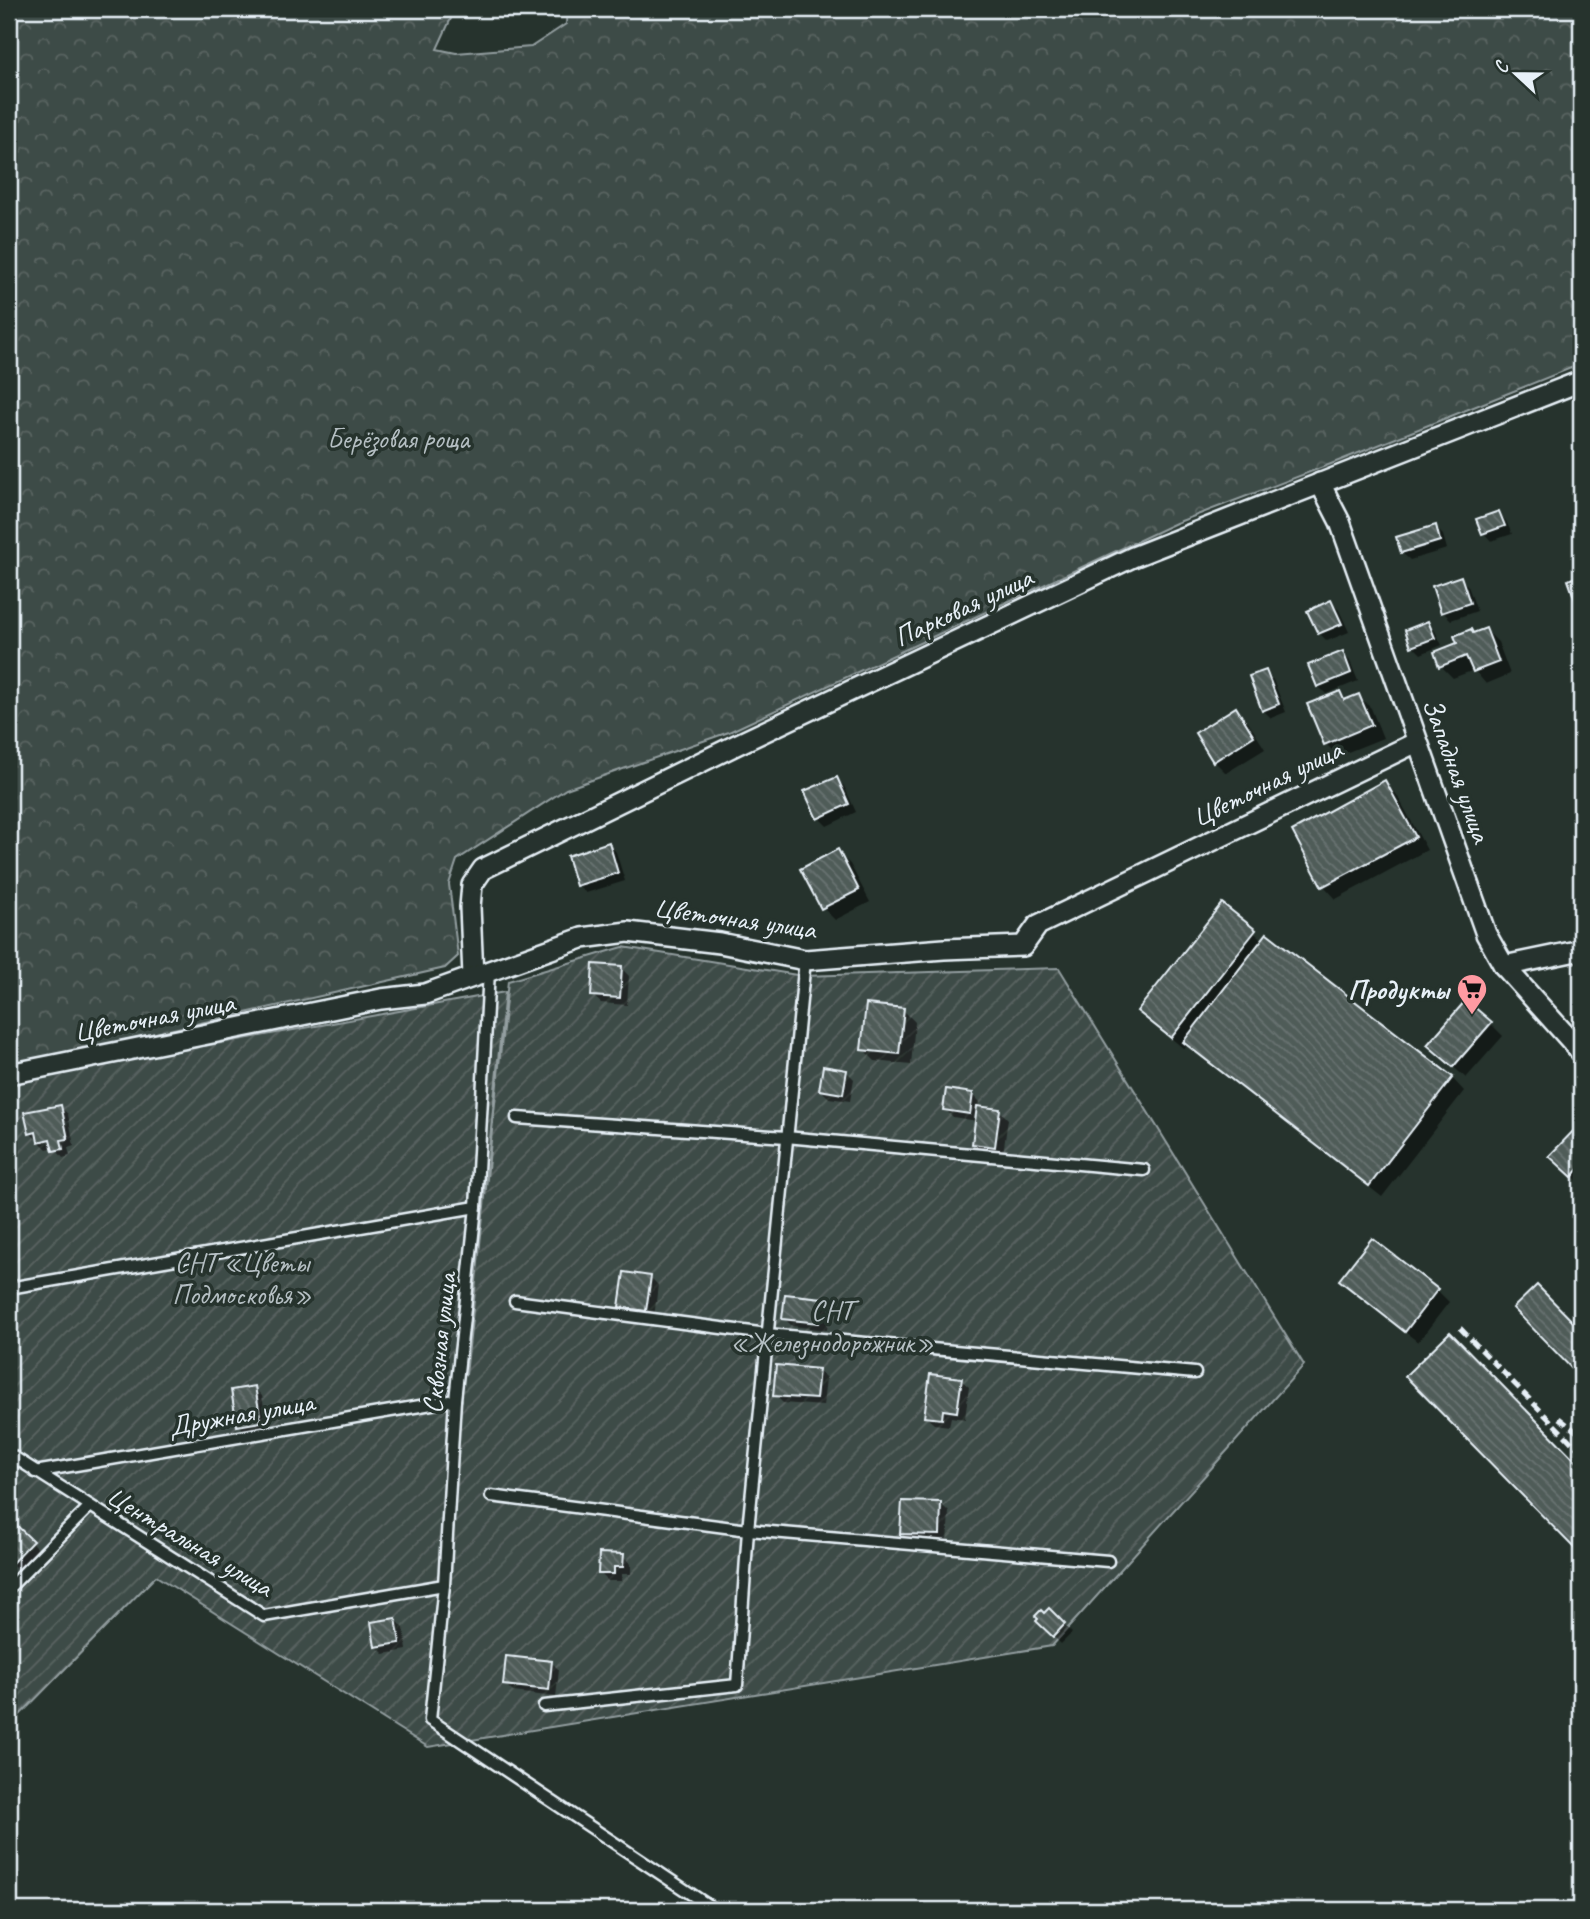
<svg xmlns="http://www.w3.org/2000/svg" width="1590" height="1919" viewBox="0 0 1590 1919" font-family="Caveat,sans-serif">
	<defs>
		<pattern id="forest-crowns" width="20" height="18" patternUnits="userSpaceOnUse" patternTransform="scale(1.75)"><rect width="20" height="18" fill="#3e4b47"/><path d="M2 6a3 3 0 1 1 6 0M12 15a3 3 0 1 1 6 0" fill="none" stroke="#5a6562"/></pattern>
		<pattern id="garden-furrows" width="10" height="10" patternUnits="userSpaceOnUse" patternTransform="scale(1.75)"><rect width="10" height="10" fill="#3e4b47"/><path d="M-1 1l2-2M0 10L10 0M9 11l2-2" fill="none" stroke="#5a6562"/></pattern>
		<pattern id="building-back-hatch" width="6" height="6" patternUnits="userSpaceOnUse" patternTransform="scale(1.75)"><rect width="6" height="6" fill="#505c59"/><path d="M-1 5l2 2M0 0l6 6M5-1l2 2" fill="none" stroke="#697472"/></pattern>
	</defs>
	<rect width="100%" height="100%" fill="#26332d"/>
	<filter id="ink" filterUnits="userSpaceOnUse"><feTurbulence type="fractalNoise" baseFrequency=".0143" numOctaves="2"/><feDisplacementMap in="SourceGraphic" scale="14" xChannelSelector="R" yChannelSelector="G"/><feConvolveMatrix kernelMatrix="1 2 1 2 8 2 1 2 1" color-interpolation-filters="sRGB"/></filter>
	<g filter="url(#ink)">
		<path fill="url(#forest-crowns)" stroke="#939ea0" stroke-width="2" d="M9,9H437L453,14L437,49L456,53L531,47L566,24L567,9H1581V364L1331,464L1176,523L729,732L566,789L457,860L449,884L458,956L445,968L9,1066Z"/>
		<path fill="url(#garden-furrows)" stroke="#939ea0" stroke-width="2" d="M623,947L803,976L1059,968L1304,1365L1052,1646L428,1747L156,1576L9,1726V1081L505,992L466,1375L508,981Z"/>
		<g fill="#0007">
			<path d="M1499,513L1506,521L1512,534L1491,541L1484,533Z"/>
			<path d="M1435,527L1443,535L1447,549L1410,560L1402,553Z"/>
			<path d="M1460,578L1468,586L1477,611L1451,620L1443,612L1434,588Z"/>
			<path d="M1331,602L1339,610L1349,632L1327,641L1319,633L1310,612Z"/>
			<path d="M1428,623L1435,631L1442,645L1421,654L1413,646Z"/>
			<path d="M1486,630L1498,642L1510,674L1486,684L1474,670L1453,678L1441,666L1471,631L1475,635Z"/>
			<path d="M1342,653L1350,661L1358,681L1326,694L1318,686Z"/>
			<path d="M1265,672L1273,680L1286,712L1271,718L1263,710Z"/>
			<path d="M1340,693L1348,701L1359,696L1371,708L1383,738L1338,756L1326,744Z"/>
			<path d="M1236,710L1248,722L1265,749L1226,773L1214,761Z"/>
			<path d="M836,779L844,786L856,812L827,826L819,818L807,792Z"/>
			<path d="M1385,783L1397,795L1427,850L1336,899L1324,886L1294,831Z"/>
			<path d="M609,844L616,852L625,881L586,893L578,885Z"/>
			<path d="M837,852L850,864L870,902L835,920L823,908L803,870Z"/>
			<path d="M1222,906L1264,941L1267,936L1452,1078L1464,1091L1382,1197L1188,1045L1184,1049L1139,1011Z"/>
			<path d="M621,968L629,976L627,1005L601,1003L593,996Z"/>
			<path d="M903,1010L915,1022L911,1065L875,1061L863,1049Z"/>
			<path d="M1490,1023L1503,1036L1466,1078L1442,1057Z"/>
			<path d="M846,1071L854,1079L850,1101L829,1098L821,1090Z"/>
			<path d="M972,1094L980,1102L979,1108L1000,1111L1008,1119L1003,1154L982,1152L974,1144L977,1121L953,1117L945,1109Z"/>
			<path d="M60,1107L68,1114L74,1146L68,1148L70,1156L63,1158L54,1147L47,1149L30,1133Z"/>
			<path d="M1578,1129L1581,1132V1184L1552,1156Z"/>
			<path d="M650,1277L658,1285L654,1318L629,1314L621,1307Z"/>
			<path d="M1341,1280L1437,1290L1449,1302L1418,1342L1353,1292Z"/>
			<path d="M822,1300L829,1308L827,1330L792,1326L784,1318Z"/>
			<path d="M1450,1335L1581,1468V1553L1408,1376Z"/>
			<path d="M818,1370L826,1378L823,1406L783,1403L775,1395Z"/>
			<path d="M961,1380L969,1387L965,1419L951,1417L949,1426L934,1424L926,1417Z"/>
			<path d="M254,1388L262,1396L268,1429L246,1433L239,1425Z"/>
			<path d="M941,1504L949,1512L947,1543L910,1541L902,1533Z"/>
			<path d="M9,1520L39,1550L19,1571L9,1561Z"/>
			<path d="M623,1556L631,1564V1574H622L621,1581H608L600,1573Z"/>
			<path d="M1049,1611L1072,1633L1061,1644L1038,1621Z"/>
			<path d="M396,1620L404,1628L407,1650L384,1654L376,1646Z"/>
			<path d="M551,1662L559,1670L556,1697L513,1692L505,1684Z"/>
		</g>
		<g fill="url(#building-back-hatch)" stroke="#e8f1f8" stroke-width="2">
			<path d="M1499,511L1505,526L1482,534L1476,519Z"/>
			<path d="M1436,525L1440,541L1401,553L1396,537Z"/>
			<path d="M1581,575V617L1568,580Z"/>
			<path d="M1461,576L1470,603L1441,613L1432,586Z"/>
			<path d="M1331,600L1342,624L1318,634L1307,611Z"/>
			<path d="M1428,621L1435,638L1411,647L1405,630Z"/>
			<path d="M1486,628L1499,662L1473,672L1466,656L1439,667L1434,652L1457,643L1454,636L1471,629L1473,633Z"/>
			<path d="M1343,651L1351,673L1317,687L1308,665Z"/>
			<path d="M1266,670L1279,704L1262,711L1249,676Z"/>
			<path d="M1340,691L1344,700L1359,694L1372,725L1324,745L1307,704Z"/>
			<path d="M1236,707L1254,736L1213,762L1195,733Z"/>
			<path d="M837,777L849,804L817,819L804,791Z"/>
			<path d="M1385,780L1416,837L1322,887L1292,831Z"/>
			<path d="M609,842L618,873L576,886L567,856Z"/>
			<path d="M838,849L859,890L821,909L800,869Z"/>
			<path d="M1222,903L1256,930L1171,1038L1137,1011Z"/>
			<path d="M1267,933L1453,1077L1369,1186L1183,1042Z"/>
			<path d="M593,964L622,966L620,998L591,996Z"/>
			<path d="M1466,1000L1492,1022L1453,1067L1427,1045Z"/>
			<path d="M866,1004L904,1008L899,1054L861,1050Z"/>
			<path d="M823,1066L847,1070L843,1094L819,1090Z"/>
			<path d="M946,1089L973,1093L970,1114L943,1110Z"/>
			<path d="M61,1105L68,1139L61,1140L63,1149L53,1151L50,1139L38,1142L36,1132L29,1134L24,1112Z"/>
			<path d="M977,1106L1000,1109L995,1147L972,1144Z"/>
			<path d="M1578,1126L1581,1130V1167L1572,1177L1549,1156Z"/>
			<path d="M1372,1238L1438,1289L1405,1332L1339,1280Z"/>
			<path d="M624,1272L651,1276L646,1311L619,1307Z"/>
			<path d="M1537,1285L1581,1330V1378L1513,1308Z"/>
			<path d="M785,1294L822,1298L819,1323L782,1319Z"/>
			<path d="M1450,1332L1581,1466L1580,1554L1405,1376Z"/>
			<path d="M776,1365L819,1369L816,1399L773,1396Z"/>
			<path d="M930,1374L962,1378L957,1412L943,1410L942,1419L924,1417Z"/>
			<path d="M255,1386L261,1422L237,1426L231,1390Z"/>
			<path d="M902,1501L941,1502L940,1535L900,1534Z"/>
			<path d="M9,1518L33,1541L10,1565L9,1563Z"/>
			<path d="M599,1553L624,1554L623,1567H614V1574H598Z"/>
			<path d="M1049,1608L1065,1624L1053,1637L1036,1621L1038,1619L1035,1616L1041,1610L1044,1613Z"/>
			<path d="M396,1618L400,1643L375,1647L371,1622Z"/>
			<path d="M506,1656L552,1661L549,1690L503,1685Z"/>
		</g>
		<g fill="none" stroke-linecap="round" stroke-linejoin="round">
			<g stroke="#e8f1f8" stroke-width="15">
				<g id="service">
					<path d="M489,971L476,1207L455,1400L444,1585L430,1720L715,1910"/>
					<path d="M517,1118L786,1137L1144,1170"/>
					<path d="M9,1288L476,1207"/>
					<path d="M515,1301L767,1334L1195,1373"/>
					<path d="M9,1454L264,1616L444,1585"/>
					<path d="M35,1472L455,1400"/>
					<path d="M491,1496L748,1530L1108,1561"/>
					<path d="M9,1588L89,1507"/>
					<path d="M544,1706L737,1685L748,1530L805,960"/>
				</g>
			</g>
			<g stroke="#e8f1f8" stroke-width="24">
				<g id="minor">
					<path d="M1320,483L1340,522L1486,934L1504,966L1581,1052"/>
					<path d="M1504,966L1581,950"/>
					<path d="M473,976L470,907L472,885L483,869L736,745L1133,557L1581,381"/>
					<path d="M9,1074L381,999L425,994L582,938L628,932L720,943L805,960L944,949L1023,946L1038,925L1417,742"/>
				</g>
			</g>
			<use href="#service" stroke="#26332d" stroke-width="10"/>
			<use href="#minor" stroke="#26332d" stroke-width="19"/>
			<g stroke="#e8f1f8" stroke-width="5" stroke-dasharray="10 5" stroke-linecap="butt">
				<path d="M1460,1328L1581,1452"/>
				<path d="M1559,1418L1581,1435"/>
			</g>
		</g>
	</g>
	<defs>
		<g id="supermarket-pin" transform="scale(1.575)"><path d="M0 17L-7.5 6A9.5 9.5 0 1 1 7.5 6Z" fill="#ff9aa2" stroke="#26332d"/><path d="M-6-5.5h2.5l.6 2H6L4.5 2H-2.5L-4.4-4H-6ZM-1.5 3.2a1.3 1.3 0 1 0 .1 0ZM3 3.2a1.3 1.3 0 1 0 .1 0Z" fill="#111"/></g>
	</defs>
	<g fill-rule="evenodd">
		<use href="#supermarket-pin" x="1472" y="989"/>
	</g>
	<g text-anchor="middle" dominant-baseline="central" stroke-width="7" stroke-linejoin="round" paint-order="stroke">
		<g font-size="28" fill="#b5bfc3" stroke="#26332d">
			<text x="398" y="438">Берёзовая роща</text>
			<text x="242" y="1262">СНТ «Цветы<tspan x="242" dy="32">Подмосковья»</tspan></text>
			<text x="832" y="1310">СНТ<tspan x="832" dy="32">«Железнодорожник»</tspan></text>
		</g>
		<g font-size="28" fill="#e8f1f8" stroke="#26332d">
			<text transform="translate(963 607) rotate(-25)">Парковая улица</text>
			<text transform="translate(1457 770) rotate(70)">Западная улица</text>
			<text transform="translate(1267 783) rotate(-26)">Цветочная улица</text>
			<text transform="translate(735 918) rotate(8)">Цветочная улица</text>
			<text transform="translate(154 1017) rotate(-11)">Цветочная улица</text>
			<text transform="translate(439 1343) rotate(-84)">Сквозная улица</text>
			<text transform="translate(241 1414) rotate(-10)">Дружная улица</text>
			<text transform="translate(190 1541) rotate(31)">Центральная улица</text>
		</g>
		<g font-size="28" font-weight="bold" fill="#e8f1f8" stroke="#26332d" text-anchor="end">
			<text x="1449" y="989">Продукты</text>
		</g>
	</g>
	<rect width="1590" height="1919" fill="none" stroke="#26332d" stroke-width="35"/>
	<rect x="18" y="18" width="1555" height="1884" fill="none" stroke="#e8f1f8" stroke-width="2.5" filter="url(#ink)"/>
	<g transform="translate(1516 74) rotate(292)" stroke="#26332d" stroke-width="5" paint-order="stroke">
	<path d="M0-5L12 26L0 18L-12 26Z" fill="#e8f1f8"/>
	<text y="-10" font-size="19" font-weight="bold" text-anchor="middle" fill="#e8f1f8">С</text>
	</g>
</svg>
